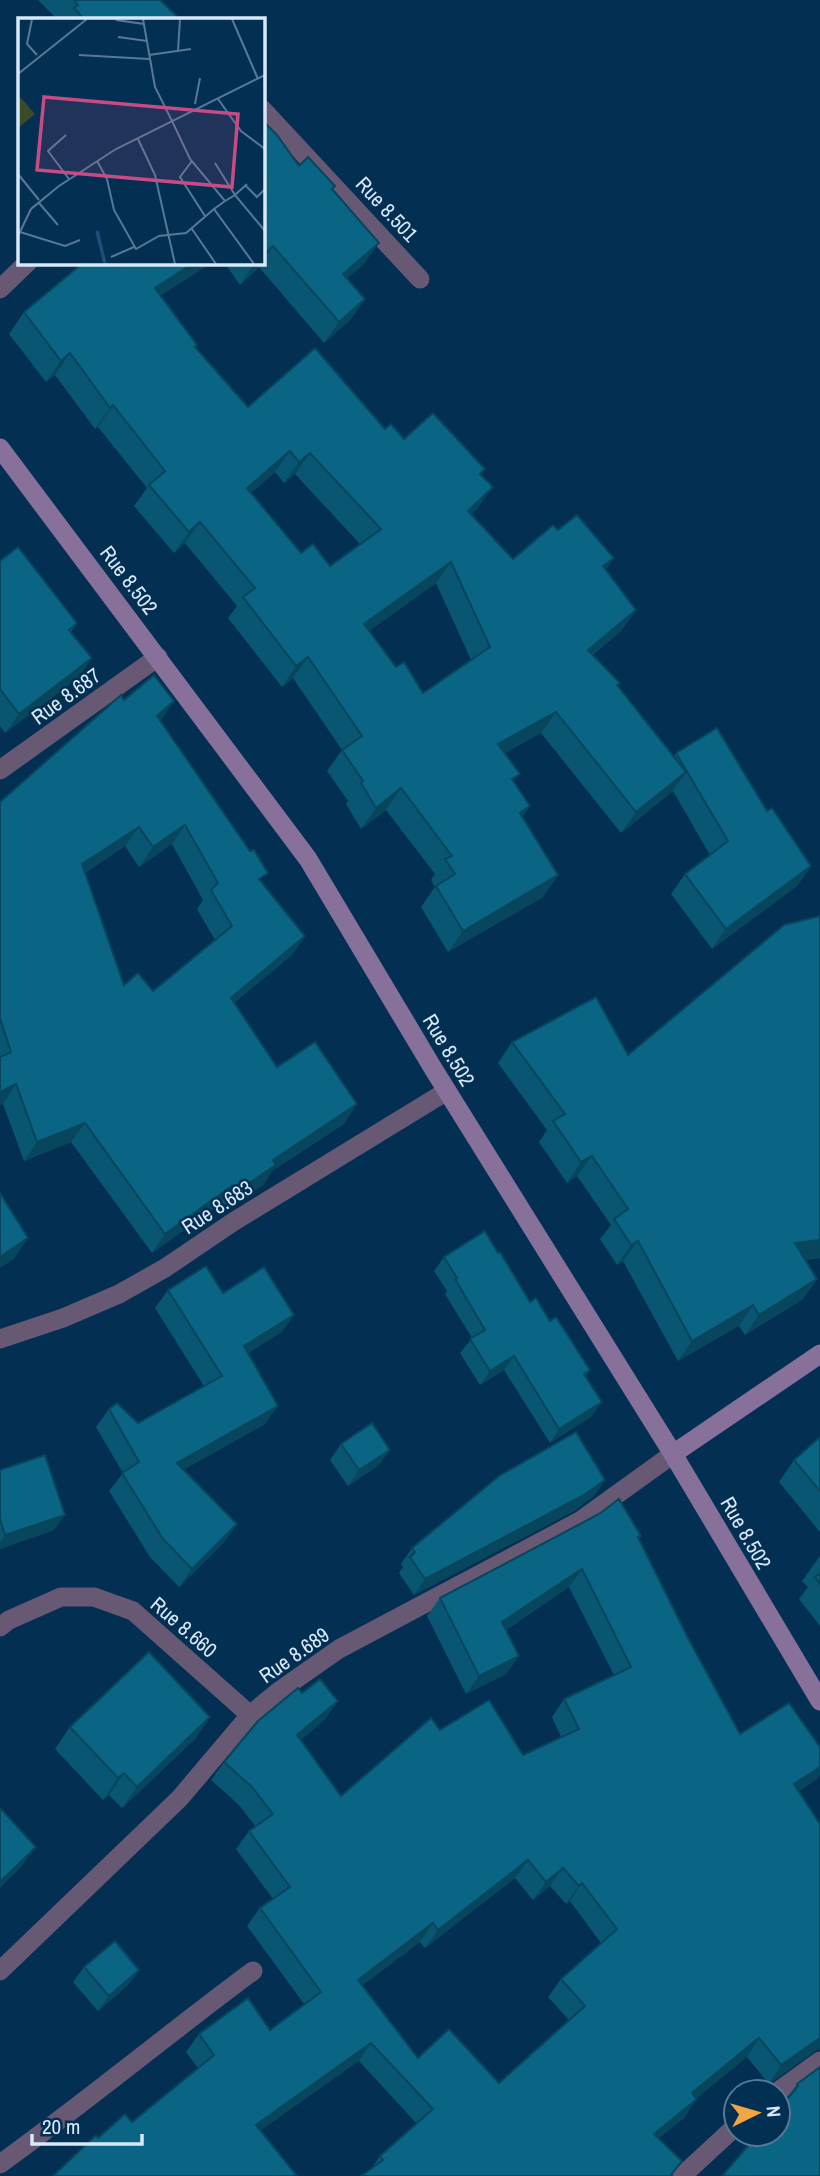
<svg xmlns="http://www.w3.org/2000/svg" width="820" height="2176" viewBox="0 0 820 2176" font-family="'Archivo Narrow',sans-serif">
	<rect width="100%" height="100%" fill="#032f53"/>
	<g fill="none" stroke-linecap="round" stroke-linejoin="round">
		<g stroke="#675873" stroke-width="19">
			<path d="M262,109L420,279"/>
			<path d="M0,289L28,262"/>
			<path d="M0,770L158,657"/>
			<path d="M0,1339L63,1318L119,1294L165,1268L233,1222L447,1091"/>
			<path d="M0,1627L9,1620L61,1597H94L133,1611L250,1715"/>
			<path d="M0,1971L180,1798L250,1715L279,1691L339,1649L580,1521L673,1454"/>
			<path d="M777,2092L820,2061"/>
			<path d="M0,2164C86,2102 168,2034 253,1971"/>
			<path d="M682,2176L736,2126"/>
		</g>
		<g stroke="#87709a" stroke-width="19">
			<path d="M0,448L308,859L434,1070L673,1454L820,1701"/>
			<path d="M673,1454L820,1354"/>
		</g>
	</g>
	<g fill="#095672" fill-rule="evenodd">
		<path d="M38,0H160L180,19H57Z"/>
		<path d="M262,120L299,166L335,186L332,190L364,264L347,278L365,299L350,320L324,343L259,267L240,285L224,262H262Z"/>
		<path d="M161,296L197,345L195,347L248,407L385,429L404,439L485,469L481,475L478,508L471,514L513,559L558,530L606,569L636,610L621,631L593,655L674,756L676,753L767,811L811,866L797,886L712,949L671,894L685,874L710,855L673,791L621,833L541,733L505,753L514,782L523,817L558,875L543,897L448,952L421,907L435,887L431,880L435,874L386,810L361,829L346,804L348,801L327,771L342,750L293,678L282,687L228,618L237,606L185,543L174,553L134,506L147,488L98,427L95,429L55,375L46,382L9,334L24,312ZM275,472L284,483L295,474L360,544L330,566L301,553L251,493ZM436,583L471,660L423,693L396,667L369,631Z"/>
		<path d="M0,561L77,623L71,632L92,658L78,678L5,733L0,726Z"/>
		<path d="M124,700L160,721L261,882L305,936L292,955L234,1003L277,1067L344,1124L272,1171L263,1185L223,1212L219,1205L152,1253L71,1142L24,1161L3,1104L0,1105V802ZM172,844L203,900L197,909L215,940L153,991L124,985L85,873L125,846L139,867Z"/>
		<path d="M820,916V1258L806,1260L817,1279L803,1299L745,1335L739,1326L678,1361L623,1261L617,1265L600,1239L611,1225L577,1176L567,1183L539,1142L547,1130L498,1063L512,1042L628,1055Z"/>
		<path d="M498,1253L530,1302L550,1321L590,1370L586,1376L592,1416L550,1443L504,1370L480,1385L460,1353L472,1338L445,1294L447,1291L434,1271L444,1257Z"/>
		<path d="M168,1290L223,1293L282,1332L248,1353L265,1424L183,1470L237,1524L224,1542L179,1587L150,1557L109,1491L123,1473L96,1427L109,1409L138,1423L204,1386L155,1308Z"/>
		<path d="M820,1437V1532L779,1482L794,1460Z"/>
		<path d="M341,1444L379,1465L348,1486L330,1460Z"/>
		<path d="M0,1470L54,1530L0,1549Z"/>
		<path d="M594,1496L574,1511L414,1595L399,1573L403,1567L401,1564L412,1548Z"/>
		<path d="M641,1536L639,1539L688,1638L740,1734L817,1779L799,1791L820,1824V2049H818L769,2084L747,2057L696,2098L684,2118L659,2138L371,2169L380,2156L417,2124L359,2061L98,2138L132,2122L198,2068L186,2052L199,2034L270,2030L304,2004L247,1926L260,1908L273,1899L236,1849L249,1831L255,1826L239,1805L211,1780L224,1762L302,1693L338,1701L325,1719L301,1740L341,1796L440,1730L523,1755L561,1737L552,1717L564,1699L614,1675L569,1587L506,1630L519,1656L506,1674L466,1694L427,1616L440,1598ZM515,1878L533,1900L550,1886L566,1904L570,1901L601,1943L561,1979L548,1997L569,2020L499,2083L418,2058L363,1985L420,1942L425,1948Z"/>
		<path d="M820,1556V1626L799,1599L808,1587L802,1581Z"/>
		<path d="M210,1717L195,1739L122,1808L109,1795L103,1800L55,1749L70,1727Z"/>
		<path d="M84,1967L139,1970L128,1985L98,2011L73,1982Z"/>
		<path d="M820,2067L784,2102L797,2084Z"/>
	</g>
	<g fill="#07465c">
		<path d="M379,243L364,264L328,295L343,274Z"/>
		<path d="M273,246L262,261V256Z"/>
		<path d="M195,262H213L140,309L155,288Z"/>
		<path d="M256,262H262L240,285L255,263Z"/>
		<path d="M365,299L350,320L324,343L339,322Z"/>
		<path d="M70,353L55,375L46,382L61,361Z"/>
		<path d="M113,405L98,427L95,429L110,408Z"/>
		<path d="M290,451L275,472L232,510L247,488Z"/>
		<path d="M310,453L295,474L284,483L299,462Z"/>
		<path d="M493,487L478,508L453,532L468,511Z"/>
		<path d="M200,522L185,543L174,553L189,532Z"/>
		<path d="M614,558L599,580L603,566Z"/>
		<path d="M451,562L436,583L349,645L364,624Z"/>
		<path d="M636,610L621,631L573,671L588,650Z"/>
		<path d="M308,657L293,678L282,687L296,666Z"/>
		<path d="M92,658L78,678L5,733L19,714Z"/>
		<path d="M174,701L161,720L143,735L157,716Z"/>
		<path d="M556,712L541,733L483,765L498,744Z"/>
		<path d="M686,772L671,793L621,833L636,812Z"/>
		<path d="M401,788L386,810L361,829L376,808Z"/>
		<path d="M530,806L515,828L520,813Z"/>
		<path d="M185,825L172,844L139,867L153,847Z"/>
		<path d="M139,827L125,846L69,883L82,864Z"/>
		<path d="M811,866L797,886L712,949L726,929Z"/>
		<path d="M558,875L543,897L448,952L463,931Z"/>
		<path d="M305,936L292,955L217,1017L231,998Z"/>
		<path d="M16,1084L3,1104L0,1105V1092Z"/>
		<path d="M357,1104L344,1124L272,1171L263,1185L223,1212L236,1192L273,1160Z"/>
		<path d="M85,1123L71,1142L24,1161L37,1142Z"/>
		<path d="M592,1156L577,1176L567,1183L581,1162Z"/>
		<path d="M232,1186L219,1205L152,1253L165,1234Z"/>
		<path d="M28,1238L14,1259L0,1268V1257Z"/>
		<path d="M820,1240V1258L781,1264L795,1243Z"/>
		<path d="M638,1241L623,1261L617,1265L631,1245Z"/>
		<path d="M817,1279L803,1299L745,1335L759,1315Z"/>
		<path d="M753,1305L739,1326L678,1361L692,1341Z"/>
		<path d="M294,1315L282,1332L231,1364L244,1346Z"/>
		<path d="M514,1356L504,1370L480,1385L490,1371Z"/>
		<path d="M602,1402L592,1416L550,1443L559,1429Z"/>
		<path d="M278,1406L265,1424L164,1481L177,1463Z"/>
		<path d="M390,1450L379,1465L348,1486L359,1470Z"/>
		<path d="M605,1480L594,1496L574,1511L414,1595L425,1579Z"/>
		<path d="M65,1515L54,1530L0,1549V1542L5,1535Z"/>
		<path d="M237,1524L224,1542L179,1587L192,1569Z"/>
		<path d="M582,1569L569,1587L489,1641L502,1622Z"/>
		<path d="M519,1656L506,1674L466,1694L479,1676Z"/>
		<path d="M338,1701L325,1719L285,1754L297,1735Z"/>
		<path d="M210,1717L195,1739L122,1808L137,1787Z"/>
		<path d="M820,1767V1775L817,1779L781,1803L794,1784Z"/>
		<path d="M124,1773L109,1795L103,1800L118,1778Z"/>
		<path d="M36,1847L21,1867L0,1888V1882Z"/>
		<path d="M528,1860L515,1878L425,1948L438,1930Z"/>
		<path d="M563,1868L550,1886L533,1900L546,1882Z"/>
		<path d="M582,1883L570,1901L566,1904L579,1886Z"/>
		<path d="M433,1923L420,1942L346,1998L358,1980Z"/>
		<path d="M139,1970L128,1985L98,2011L109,1996Z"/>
		<path d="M759,2038L747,2057L680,2112L692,2093Z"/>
		<path d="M820,2038V2049H818L769,2084L781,2065Z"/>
		<path d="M371,2043L359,2061L243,2143L256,2125Z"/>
		<path d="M697,2099L684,2118L642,2152L654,2134Z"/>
	</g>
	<g fill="#0a6484" stroke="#07465c" stroke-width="2" fill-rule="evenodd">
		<path d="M74,0H160L180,19H84L74,8L78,5Z"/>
		<path d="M262,120L277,135L299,166L308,157L335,186L332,189L379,243L343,274L365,299L339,322L273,246L262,256Z"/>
		<path d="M84,262H195L155,288L197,345L195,347L248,407L315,348L385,429L391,424L404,439L433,413L485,469L480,474L493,487L468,511L513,559L553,525L558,530L577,515L614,558L603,566L636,610L588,650L620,683L617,685L686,772L636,812L556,712L498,744L520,774L512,779L530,806L520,813L558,875L463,931L436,886L455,874L445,859L452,856L401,788L376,808L361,783L363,781L342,750L362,736L308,657L296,666L243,597L255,588L200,522L189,532L149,485L165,471L113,405L110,408L70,353L61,361L24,312ZM290,451L299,462L310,453L381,529L330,566L313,544L301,553L247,488ZM451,562L490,647L423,693L404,662L396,667L364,624Z"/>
		<path d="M18,547L77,623L69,630L92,658L19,714L0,689V561Z"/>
		<path d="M154,675L174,701L157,716L250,851L254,850L268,873L259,879L305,936L231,998L277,1067L315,1042L357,1104L273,1160L276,1165L236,1192L232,1186L165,1234L85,1123L37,1142L16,1084L0,1092V1057L11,1052L0,1018V802L121,695L124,700ZM185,825L218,883L211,890L232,926L153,991L138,973L124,985L82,864L139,827L153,847Z"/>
		<path d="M717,728L767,811L772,808L811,866L726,929L685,874L728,841L676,753Z"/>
		<path d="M820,916V1240L795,1243L817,1279L759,1315L753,1305L692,1341L638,1241L631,1245L614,1219L628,1209L592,1156L581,1162L553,1121L565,1114L512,1042L596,997L628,1055L784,925Z"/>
		<path d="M0,1193L28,1238L0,1257Z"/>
		<path d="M485,1231L498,1253L500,1252L530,1302L536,1298L550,1321L556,1317L590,1370L584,1374L602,1402L559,1429L514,1356L490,1371L470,1339L485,1330L455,1279L457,1278L444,1257Z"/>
		<path d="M206,1266L223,1293L264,1267L294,1315L244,1346L278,1406L177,1463L237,1524L192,1569L163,1539L122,1473L139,1462L109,1409L117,1403L138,1423L222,1376L168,1290Z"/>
		<path d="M372,1423L390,1450L359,1470L341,1444Z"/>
		<path d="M576,1432L605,1480L584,1495L425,1579L410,1557L415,1552L412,1548L499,1476Z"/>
		<path d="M820,1437V1491L794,1460Z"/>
		<path d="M45,1455L65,1515L5,1535L0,1519V1470Z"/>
		<path d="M619,1499L641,1536L638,1537L688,1638L740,1734L789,1703L820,1747V1767L794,1784L820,1824V2038L781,2065L759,2038L692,2093L697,2099L654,2134L682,2161L670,2176H361L383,2160L380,2156L433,2109L371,2043L256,2125L297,2176H53L96,2135L98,2138L125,2114L132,2122L214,2055L199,2034L248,1998L270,2030L321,1992L260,1908L290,1887L249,1831L273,1814L252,1787L224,1762L258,1721L298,1688L302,1693L320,1679L338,1701L297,1735L341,1796L431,1718L440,1730L489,1700L523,1755L579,1729L564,1699L631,1667L582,1569L502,1622L519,1656L479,1676L440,1598L599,1514ZM528,1860L546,1882L563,1868L579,1886L582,1883L617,1929L561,1979L585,2006L499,2083L449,2029L418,2058L358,1980L433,1923L438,1930Z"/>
		<path d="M820,1573V1584L815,1577Z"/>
		<path d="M149,1652L210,1717L137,1787L124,1773L118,1778L70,1727Z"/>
		<path d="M0,1808L36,1847L0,1882Z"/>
		<path d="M115,1941L139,1970L109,1996L84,1967Z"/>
		<path d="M820,2067V2176H722L758,2134H778V2110L798,2086L797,2084Z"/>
	</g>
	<g text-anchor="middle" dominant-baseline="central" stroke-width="5" stroke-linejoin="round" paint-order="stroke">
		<g font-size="21" fill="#d8e9fb" stroke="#032f53">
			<text transform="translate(387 209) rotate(47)">Rue 8.501</text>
			<text transform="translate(129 580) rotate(53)">Rue 8.502</text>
			<text transform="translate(66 696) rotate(-36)">Rue 8.687</text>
			<text transform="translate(449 1050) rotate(59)">Rue 8.502</text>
			<text transform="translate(217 1207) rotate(-33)">Rue 8.683</text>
			<text transform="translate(746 1533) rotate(60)">Rue 8.502</text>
			<text transform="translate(184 1627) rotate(41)">Rue 8.660</text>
			<text transform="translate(294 1655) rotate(-35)">Rue 8.689</text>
		</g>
	</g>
	<g transform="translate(18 18)">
		<rect width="247" height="247" fill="#032f53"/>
		<path d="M3,80L17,96L0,110V82Z" fill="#3a4b29"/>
		<path fill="none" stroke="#1e4e7a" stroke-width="3.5" d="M79,213L87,246"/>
		<path fill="none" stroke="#587996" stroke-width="2" d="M14,1L9,26L19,37M125,1L137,69L154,103M214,1L240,61M98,2L126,6M100,19L129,23M160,33L162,1M61,37L131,41M131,37L173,31M0,56L69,1M200,81L223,113L247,131M177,86L182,60M154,103L172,141L207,183L217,177L247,213M48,117L30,133L51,161M120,121L137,157L157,246M79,143L89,161L96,192L118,231L141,218L168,215L196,191M174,143L162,159L187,198M197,145L217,177L229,166M0,156L21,182M228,168L239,179L247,171M207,183L196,191L236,246M21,185L40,207M174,211L198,246M2,214L47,228L62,222M0,218L13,191L41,168L98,131L247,57M93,239L116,229"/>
		<path fill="#c84c83" fill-opacity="0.15" stroke="#c84c83" stroke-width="3.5" d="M26,79L220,96L214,169L19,152Z"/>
		<rect width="247" height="247" fill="none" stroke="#d8e9fb" stroke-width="3.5"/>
	</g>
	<g transform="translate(757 2113) rotate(85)"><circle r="33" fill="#032f53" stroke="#587996" stroke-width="2"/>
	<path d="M0-5L12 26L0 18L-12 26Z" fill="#f2a540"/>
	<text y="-10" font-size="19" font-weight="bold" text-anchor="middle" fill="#d8e9fb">N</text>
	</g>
	<path d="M32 2134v10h110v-10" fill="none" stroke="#d8e9fb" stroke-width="3.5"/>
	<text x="42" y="2134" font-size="21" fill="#d8e9fb" stroke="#032f53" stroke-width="5" paint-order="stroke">20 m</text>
</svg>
